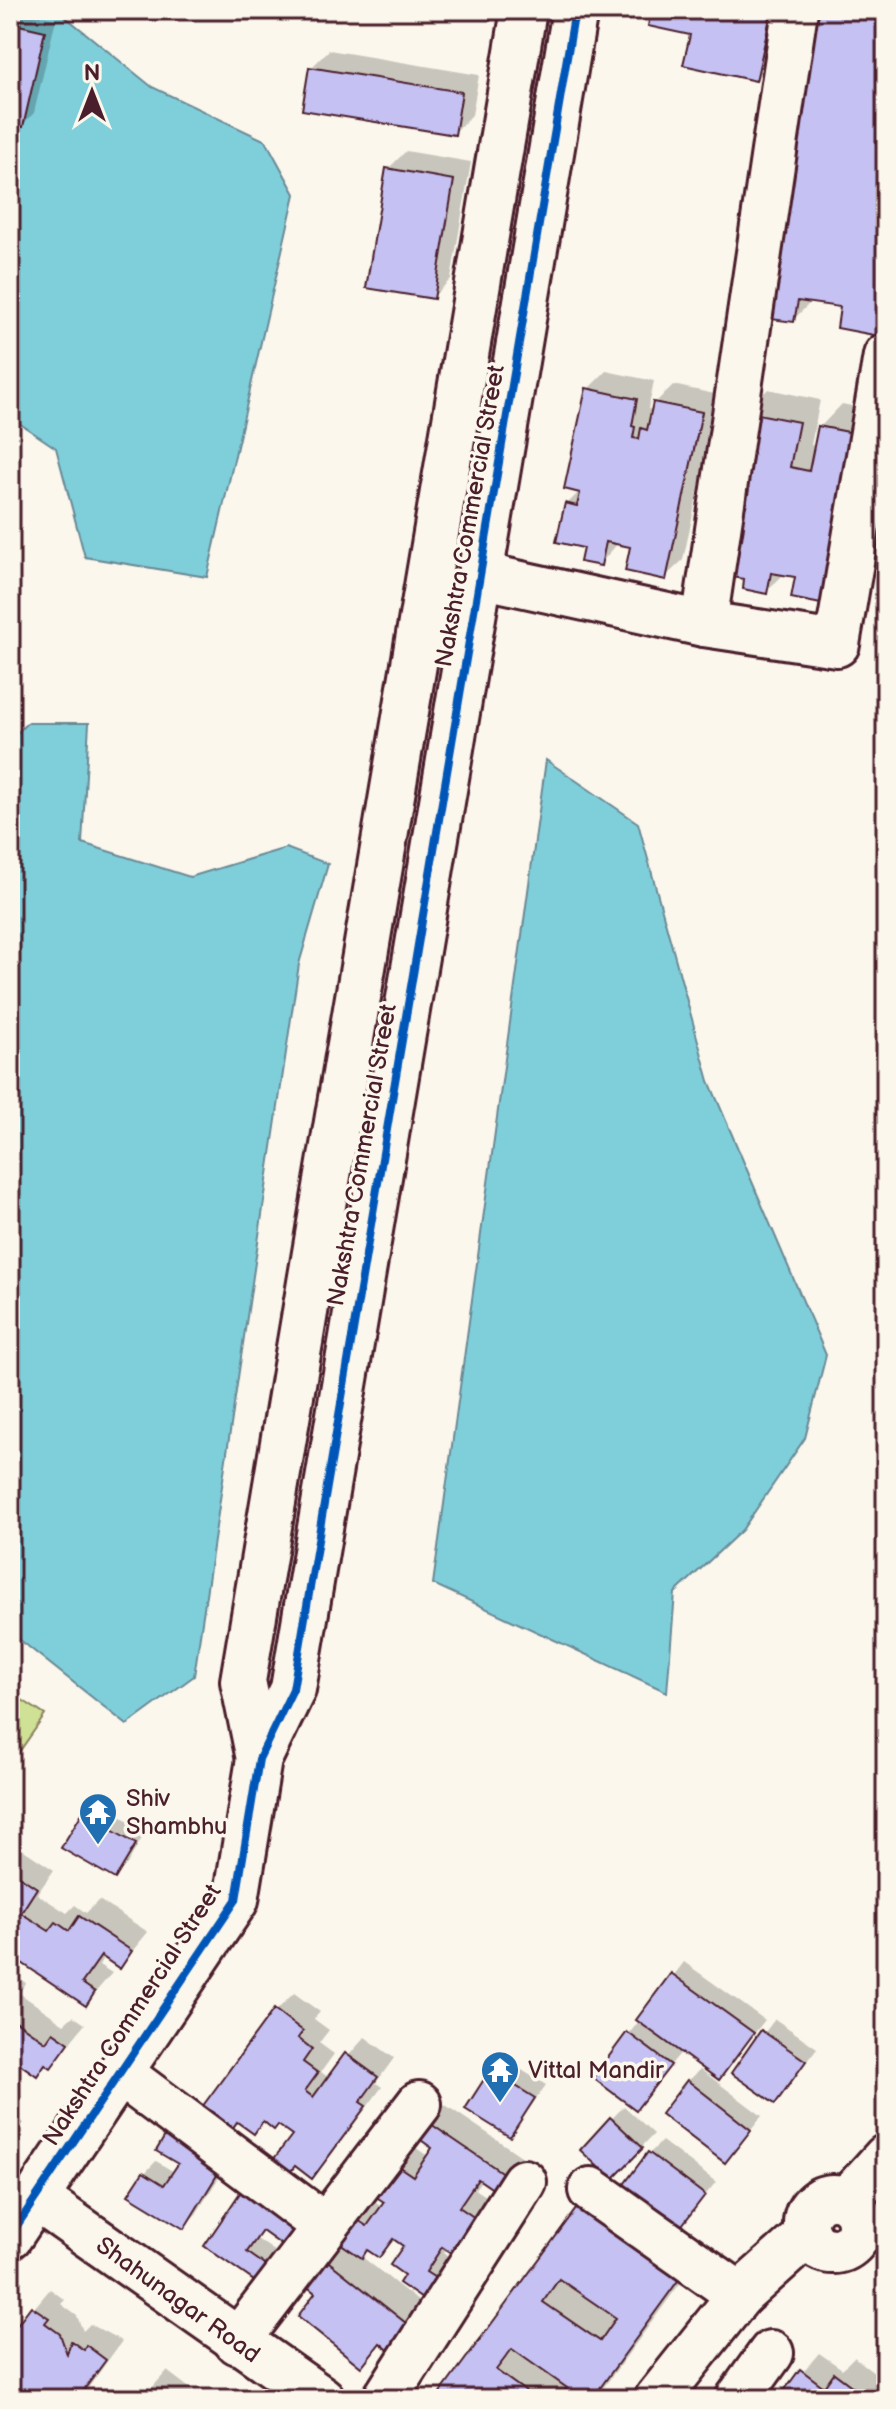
<svg xmlns="http://www.w3.org/2000/svg" width="896" height="2409" viewBox="0 0 896 2409" font-family="'Balsamiq Sans',sans-serif">
	<rect width="100%" height="100%" fill="#fbf7ec"/>
	<filter id="ink" filterUnits="userSpaceOnUse"><feTurbulence type="fractalNoise" baseFrequency=".0125" numOctaves="2"/><feDisplacementMap in="SourceGraphic" scale="16" xChannelSelector="R" yChannelSelector="G"/><feConvolveMatrix kernelMatrix="1 2 1 2 8 2 1 2 1" color-interpolation-filters="sRGB"/></filter>
	<g filter="url(#ink)">
		<path fill="#cee195" stroke="#8c8060" stroke-width="2" d="M10,1692L45,1715L10,1765Z"/>
		<g fill="#7fcfdb" stroke="#6a8995" stroke-width="2">
			<path d="M10,10H57L152,87L266,141L295,194L207,577L85,557L56,448L10,417Z"/>
			<path d="M27,723H89L82,843L190,877L286,848L328,864L299,964L194,1676L127,1725L10,1632V740Z"/>
			<path d="M546,760L638,823L709,1081L826,1355L805,1438L742,1530L675,1593L667,1692L433,1584Z"/>
		</g>
		<g fill="#0003">
			<path d="M10,10L56,19L34,113L22,125L10,123Z"/>
			<path d="M653,10H785L774,61L756,79Z"/>
			<path d="M807,10H886V326L879,334L843,306L812,301L793,320Z"/>
			<path d="M329,50L479,75L472,115L454,133L311,68Z"/>
			<path d="M406,151L471,162L451,279L433,297L388,169Z"/>
			<path d="M606,371L654,381L648,409L653,410L655,403L673,385L719,395L683,560L665,577L632,545L619,542L600,564L585,546L567,504L580,491L588,389Z"/>
			<path d="M768,389L820,400L811,445L816,446L820,427L842,404L886,413L797,576L785,573L766,592L747,577L730,537L744,523L745,412Z"/>
			<path d="M96,1802L146,1831L127,1864L115,1877L83,1814Z"/>
			<path d="M10,1841L54,1870L37,1894L67,1913L75,1905L86,1913L99,1900L148,1932L120,1966L104,1956L99,1965L112,1973L86,2003L10,1953Z"/>
			<path d="M684,1962L765,2020L719,2077L682,2051L636,2107L629,2034Z"/>
			<path d="M10,1972L26,1983L19,1993L64,2024L73,2016L85,2024L51,2066L47,2063L37,2073L18,2060L10,2077Z"/>
			<path d="M294,1993L320,2012L314,2019L329,2030L319,2043L334,2054L321,2072L329,2078L365,2037L394,2058L376,2083L382,2087L329,2158L312,2176L297,2165L283,2178L294,2134L279,2123L265,2120L254,2131L276,2011Z"/>
			<path d="M775,2019L817,2048L775,2102L734,2073Z"/>
			<path d="M504,2059L546,2085L510,2135L492,2071Z"/>
			<path d="M700,2069L762,2116L725,2160L688,2081Z"/>
			<path d="M441,2102L530,2162L521,2176L482,2179L475,2189L500,2205L443,2253L465,2267L452,2287L407,2274L406,2246L396,2238L379,2255L369,2248L361,2256L437,2316L382,2342L361,2364L318,2293L333,2236L374,2234L376,2230L347,2211L364,2195L382,2207L387,2201L364,2186L412,2145L429,2157L435,2148L423,2120Z"/>
			<path d="M624,2106L654,2134L612,2177L582,2150Z"/>
			<path d="M10,2113L24,2123L10,2142Z"/>
			<path d="M662,2141L716,2182L679,2227L650,2153Z"/>
			<path d="M233,2155L196,2214L184,2226L144,2174L156,2161L174,2172Z"/>
			<path d="M580,2206L701,2255L595,2399H439Z"/>
			<path d="M308,2211L283,2244L264,2230L257,2239L279,2254L269,2269L206,2246Z"/>
			<path d="M50,2289L65,2300L61,2304L77,2316L83,2331L90,2324L122,2341L80,2399H10V2356L17,2348L10,2343V2337Z"/>
			<path d="M819,2353L842,2369L854,2357L886,2381L872,2399H780Z"/>
			<path d="M167,2371L204,2399H142Z"/>
		</g>
		<g fill="#c5c1f3" stroke="#4a1f2b" stroke-width="2" fill-rule="evenodd">
			<path d="M651,10H772L756,81L683,65L690,35L648,26Z"/>
			<path d="M805,10H850L886,16V296L879,336L837,328L840,307L798,301L794,322L755,317Z"/>
			<path d="M10,23L45,31L23,127L10,125Z"/>
			<path d="M309,67L462,92L455,135L302,110Z"/>
			<path d="M386,168L454,180L434,299L366,288Z"/>
			<path d="M586,388L637,399L632,426L635,427L633,438L639,439L641,428L647,430L653,402L702,412L666,580L625,571L630,547L606,542L601,566L580,562L583,548L556,542L565,503L577,506L580,493L564,489Z"/>
			<path d="M743,411L799,422L790,467L809,471L818,426L869,436L836,607L791,598L795,577L771,573L767,594L743,589L744,579L721,575L729,536L742,539L744,526L722,521L726,503L746,506L749,489L729,485Z"/>
			<path d="M82,1813L136,1844L115,1879L61,1848Z"/>
			<path d="M10,1870L37,1888L21,1913L49,1931L56,1922L69,1931L79,1916L132,1951L120,1969L101,1956L82,1983L95,1992L86,2006L10,1955Z"/>
			<path d="M671,1973L754,2033L719,2080L636,2020Z"/>
			<path d="M274,2009L303,2031L298,2038L312,2049L303,2062L318,2073L305,2091L313,2097L345,2053L378,2077L360,2102L366,2106L312,2179L295,2166L283,2181L266,2169L292,2135L278,2125L274,2130L263,2121L254,2134L237,2122L232,2129L202,2107Z"/>
			<path d="M10,2017L46,2042L53,2032L69,2043L51,2068L45,2064L37,2076L14,2060L10,2066Z"/>
			<path d="M761,2030L806,2061L775,2104L731,2073Z"/>
			<path d="M627,2032L671,2065L636,2110L593,2078Z"/>
			<path d="M490,2070L535,2098L510,2137L465,2109Z"/>
			<path d="M687,2080L751,2130L725,2163L661,2114Z"/>
			<path d="M610,2117L643,2148L612,2180L580,2150Z"/>
			<path d="M422,2118L513,2180L503,2196L478,2179L459,2207L484,2224L464,2262L442,2247L426,2272L448,2286L434,2307L399,2283L404,2275L390,2265L403,2246L393,2239L379,2258L367,2250L362,2258L328,2235L344,2211L367,2226L384,2202L361,2187L392,2162L413,2176L432,2148L411,2133Z"/>
			<path d="M166,2134L222,2167L184,2229L128,2195L143,2172L164,2185L178,2164L156,2151Z"/>
			<path d="M648,2152L705,2195L679,2229L622,2187Z"/>
			<path d="M244,2187L298,2225L283,2246L262,2231L247,2252L268,2267L257,2283L204,2246Z"/>
			<path d="M579,2205L680,2278L592,2399H558L567,2388L512,2349L496,2370L536,2399H436ZM559,2279L616,2318L600,2341L543,2302Z"/>
			<path d="M315,2251L421,2335L400,2360L380,2343L361,2367L298,2316L315,2293L294,2276Z"/>
			<path d="M31,2306L49,2318L45,2323L60,2334L67,2354L71,2341L84,2350L86,2345L106,2360L77,2399H10V2354L14,2349L10,2346V2334Z"/>
			<path d="M800,2369L824,2387L834,2373L869,2399H778Z"/>
		</g>
		<g fill="none" stroke-linecap="round" stroke-linejoin="round">
			<g stroke="#4a1f2b" stroke-width="50">
				<g id="minor">
					<path d="M480,575L704,624L795,10"/>
					<path d="M704,624L837,644L886,356"/>
					<path d="M259,1759L243,1681L524,10"/>
					<path d="M120,2073L325,2226"/>
					<path d="M591,2190L740,2295"/>
					<circle cx="833" cy="2224" r="27"/>
					<path d="M36,2198L322,2399"/>
					<path d="M847,2200L886,2157"/>
					<path d="M10,2236L236,1900L259,1759L293,1689L575,10"/>
					<path d="M237,2342L419,2104"/>
					<path d="M385,2399L524,2182"/>
					<path d="M657,2399L740,2295L808,2234"/>
					<path d="M738,2399L771,2353"/>
				</g>
			</g>
			<use href="#minor" stroke="#fbf7ec" stroke-width="44"/>
			<g stroke="#fbf7ec" stroke-width="13">
				<path id="cycleway" d="M10,2236L236,1900L259,1759L293,1689L575,10"/>
			</g>
			<use href="#cycleway" stroke="#0057b8" stroke-width="8"/>
		</g>
	</g>
	<defs>
		<g id="temple-pin" transform="scale(2)"><path d="M0 17L-7.5 6A9.5 9.5 0 1 1 7.5 6Z" fill="#1f6fb2" stroke="#fbf7ec"/><path d="M0-6L5-2H3V0L6.5 2.5H4V6H1.5V3h-3V6H-4V2.5H-6.5L-3 0V-2H-5Z" fill="#fff"/></g>
	</defs>
	<g fill-rule="evenodd">
		<use href="#temple-pin" x="98" y="1812"/>
		<use href="#temple-pin" x="500" y="2070"/>
	</g>
	<g text-anchor="middle" dominant-baseline="central" stroke-width="7" stroke-linejoin="round" paint-order="stroke">
		<g font-size="24" fill="#4a1f2b" stroke="#fbf7ec">
			<text transform="translate(470 516) rotate(-80)">Nakshtra Commercial Street</text>
			<text transform="translate(362 1155) rotate(-80)">Nakshtra Commercial Street</text>
			<text transform="translate(132 2015) rotate(-57)">Nakshtra Commercial Street</text>
			<text transform="translate(178 2300) rotate(36)">Shahunagar Road</text>
		</g>
		<g font-size="24" fill="#4a1f2b" stroke="#fbf7ec" text-anchor="start">
			<text x="126" y="1798">Shiv<tspan x="126" dy="28">Shambhu</tspan></text>
			<text x="528" y="2070">Vittal Mandir</text>
		</g>
	</g>
	<rect width="896" height="2409" fill="none" stroke="#fbf7ec" stroke-width="40"/>
	<rect x="20" y="20" width="856" height="2369" fill="none" stroke="#4a1f2b" stroke-width="3" filter="url(#ink)"/>
	<g transform="translate(92 92)" stroke="#fbf7ec" stroke-width="6" paint-order="stroke">
	<path d="M0-6L14 30L0 20L-14 30Z" fill="#4a1f2b"/>
	<text y="-12" font-size="22" font-weight="bold" text-anchor="middle" fill="#4a1f2b">N</text>
	</g>
</svg>
